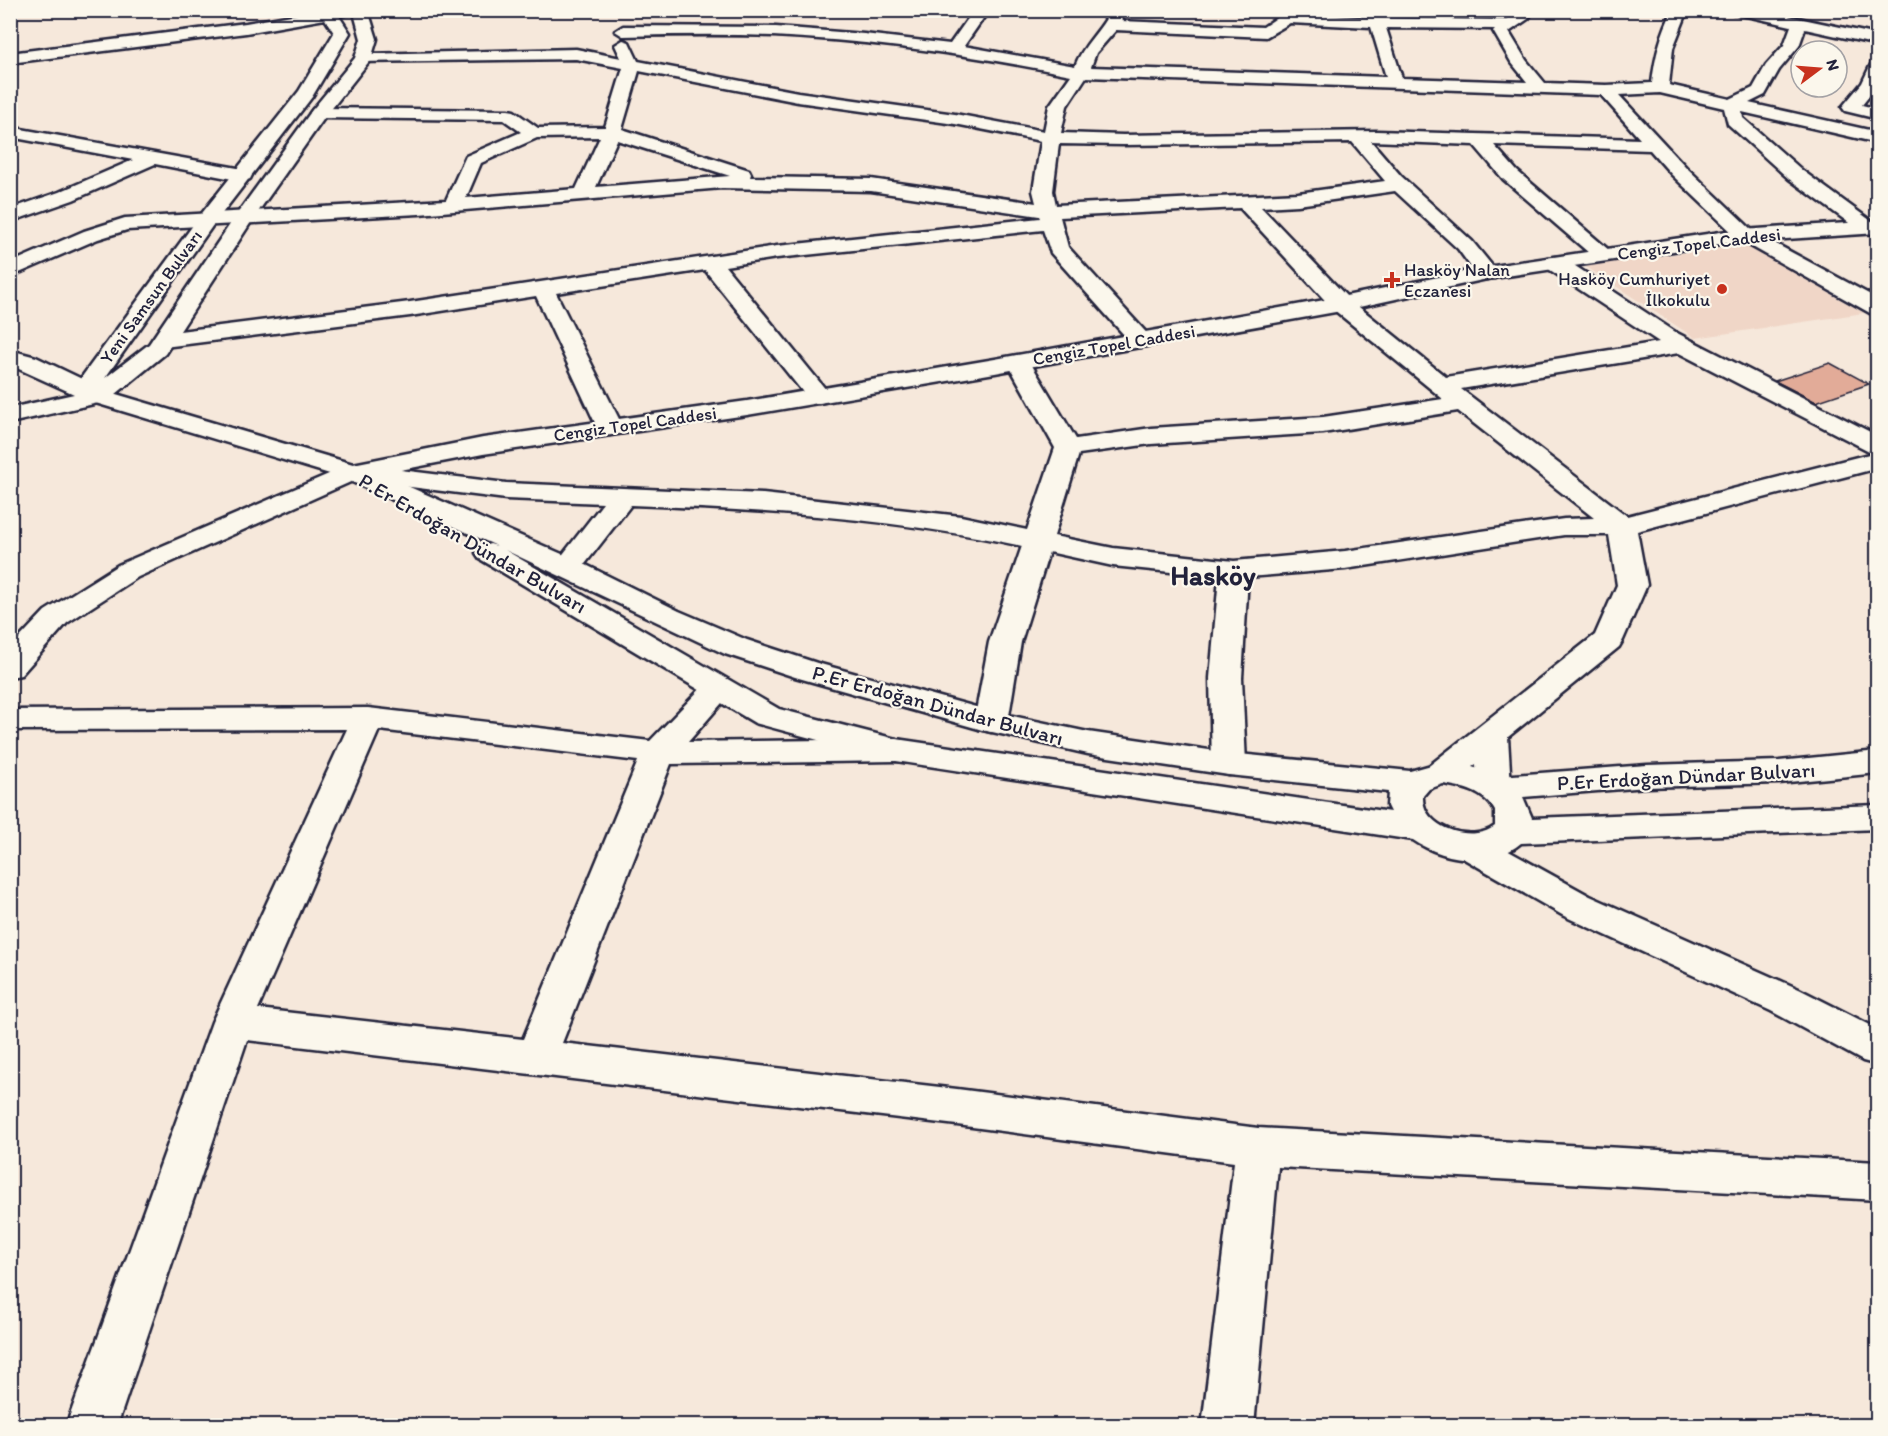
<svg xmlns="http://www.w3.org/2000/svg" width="1888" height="1436" viewBox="0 0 1888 1436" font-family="Itim,sans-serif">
	<rect width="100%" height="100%" fill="#f6e8db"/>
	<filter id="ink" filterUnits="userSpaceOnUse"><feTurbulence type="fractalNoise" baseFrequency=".0167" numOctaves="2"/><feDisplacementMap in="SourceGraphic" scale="12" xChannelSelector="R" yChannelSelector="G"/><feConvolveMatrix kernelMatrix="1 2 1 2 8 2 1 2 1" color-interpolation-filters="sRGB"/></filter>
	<g filter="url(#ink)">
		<path fill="#f0d6c7" d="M1744,245L1864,313L1695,338L1585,266Z"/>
		<path fill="#e2ab98" stroke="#22223b" stroke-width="1.5" d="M1830,363L1869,384L1816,402L1775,381Z"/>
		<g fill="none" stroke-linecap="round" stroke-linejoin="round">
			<g stroke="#22223b" stroke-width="5">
				<g id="minor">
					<path d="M974,10H989L964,46L1075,66C1083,44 1101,31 1111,10H1126L1121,21L1263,27L1281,15L1283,10H1298L1296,14L1378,18L1506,20L1519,10H1534L1528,19L1509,32L1526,60L1545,83L1606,85L1652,83C1655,57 1661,33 1673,10H1688L1673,48L1669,85L1730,99L1753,88L1766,65L1784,45L1791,26L1733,13L1731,10H1761L1878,35V45L1805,29L1799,46L1779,70L1765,95L1749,103L1878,132V143L1742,112L1743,118L1803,171L1874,223L1877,227L1874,231H1860L1789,179L1728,124L1724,108L1660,93L1619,95L1686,167L1754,232L1878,299V315L1870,313L1740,240L1672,175L1650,150L1494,145L1517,171L1610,251L1614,255L1610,259L1603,261L1596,259L1503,179L1474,145L1371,141L1401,176L1472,241L1498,273L1495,278L1487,279L1479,278L1458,249L1395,191L1298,205L1261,207L1349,299L1446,377L1659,342L1547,268L1544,263L1547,258L1555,257L1563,258L1677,333L1878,436V468L1637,531L1647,585L1623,640L1619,647L1508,737L1511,788L1506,796L1494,800L1482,796L1477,788L1476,764C1460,776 1450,787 1430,781L1425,773L1430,765L1595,635L1617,585L1609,535H1564L1345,569L1248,577L1242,678L1246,764L1241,772L1229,775L1217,772L1212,764L1210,678L1219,577L1113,566L1049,552L1021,642L1008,722L1003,729L991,732L979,729L974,722L989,642L1022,546C894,518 762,510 631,505L578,573L568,576L558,573L553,567L603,503L506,499L355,480L138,577L67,623L21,675L10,677V648L45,611L118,565L352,464L506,483L763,494L961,516L1027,530L1055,448L1007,362L1011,357L1019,355L1027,357L1076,439L1151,428L1323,417L1443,399L1333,309L1240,208L1060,217L1068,247L1153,340L1149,345L1141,347L1133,345L1051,253L1043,230L777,258L725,266L831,396L828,401L819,403L810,401L705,270L556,293L623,427L619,432L610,435L601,432L597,427L536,296L410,316L164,347L156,345L152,340L156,335L164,333L410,302L777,246L1040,218L1039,216L871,191L722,188L419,214L127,230L98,239L10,277V263L84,231L125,218L446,200L466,156L521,132L504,120L319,118L313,117L310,113L313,109L319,108L508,110L514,111L538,128L605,127L623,68L576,59L357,62L355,59L357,56L363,54L576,49L621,58L615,45L623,40L629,42L638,61L798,92L955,114L1044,131L1049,106L1071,75C973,55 873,41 773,36C723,34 673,35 623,36L615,31L623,26L776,27L864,34L950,44ZM1290,23L1371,27L1386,77L1091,67L1096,53L1116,30L1266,37ZM1386,28L1495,29L1493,31L1511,62L1527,82L1402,78ZM639,71L798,102L955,124L1041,141L1033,191L1036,203L871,179L750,177L751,174L749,170L622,129ZM1086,77L1601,95L1640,139L1377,131L1123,135L1061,133L1067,106ZM600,137L576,189L466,198L481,163L537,138ZM617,140L730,176L596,187ZM1352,142L1385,181L1298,193L1056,205L1053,191L1059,144L1123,145ZM1679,353L1873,453L1627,516L1461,389ZM1458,411L1594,518L1564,519L1345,551L1234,561L1113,548L1054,536L1079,454L1151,444L1323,433Z"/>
					<path d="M1878,60V85L1862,105L1878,109V119L1845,111L1842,107L1862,83L1872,62Z"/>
					<path d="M10,127L243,169L250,171L252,175L250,179L243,181L155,164L73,200L10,222V209L59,192L133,160L10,137Z"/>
					<path d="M10,350L36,357L107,391L110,396L107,401L10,423V408L74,394L10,365Z"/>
					<path d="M719,678L730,681L735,688L688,742L896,739L908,742L913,750L908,758L896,761L671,764L562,1043L957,1089L1258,1128L1878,1162V1200L1278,1167L1254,1426H1202L1234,1162L957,1125L247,1040L117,1426H66L212,1022L347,729L10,730V710L368,708L650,741L708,681ZM379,730L638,761L523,1039L258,1009Z"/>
					<path d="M1472,834L1485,838L1590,896L1799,989L1878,1029V1065L1863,1061L1771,1011L1564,916L1459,856L1454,847L1459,838Z"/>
				</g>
			</g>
			<g stroke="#22223b" stroke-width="5">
				<path id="major" d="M321,10H368L377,39L371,59L325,117L253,219L165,354L116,394L353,464L483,438L747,401L995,359L1341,297L1487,267L1727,231L1878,221V233L1727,243L1487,279L1341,311L995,373L747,415L483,454L380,474L578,561L679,611L747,640L817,663L994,712L1088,732L1229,753L1410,771L1442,762L1469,766L1500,776L1647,765L1779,761L1878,751V773L1779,783L1647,787L1523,797L1532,818L1878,805V829L1521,843C1491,868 1444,861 1413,840L896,761L755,723L480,559L476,553L480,547L490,544L497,546L343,478L89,401L81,378L199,217L299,91L334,33L325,19L246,33L10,63V53L246,23ZM354,13L361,39L355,58L313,109L237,214L149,344L105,378L213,225L312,97L350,33L339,16ZM505,550L725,654L795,677L979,729L1088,754L1229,775L1388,792L1387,806L1390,812L896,739L779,709ZM1443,784C1463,787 1485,792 1495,811V826C1472,844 1421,828 1423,796L1429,789Z"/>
			</g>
			<use href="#minor" fill="#fbf7ec" fill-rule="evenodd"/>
			<use href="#major" fill="#fbf7ec" fill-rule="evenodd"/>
		</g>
	</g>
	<g fill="#c8321e" stroke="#fbf7ec" stroke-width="2">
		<path d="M1389 271h6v6h6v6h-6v6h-6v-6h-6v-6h6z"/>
		<circle cx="1722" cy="289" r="6"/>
	</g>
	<g text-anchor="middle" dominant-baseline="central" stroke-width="4.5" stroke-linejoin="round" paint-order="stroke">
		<g font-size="18" fill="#22223b" stroke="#fbf7ec">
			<text transform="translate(1699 244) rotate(-7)">Cengiz Topel Caddesi</text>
			<text transform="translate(151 297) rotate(-54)">Yeni Samsun Bulvarı</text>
			<text transform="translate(1114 345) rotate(-10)">Cengiz Topel Caddesi</text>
			<text transform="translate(635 424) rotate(-8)">Cengiz Topel Caddesi</text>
		</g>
		<g font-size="18" fill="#22223b" stroke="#fbf7ec" text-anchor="start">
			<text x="1404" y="270">Hasköy Nalan<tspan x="1404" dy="21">Eczanesi</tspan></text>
			<text x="1710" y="279" text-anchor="end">Hasköy Cumhuriyet<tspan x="1710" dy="21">İlkokulu</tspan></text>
		</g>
		<g font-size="21" fill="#22223b" stroke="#fbf7ec">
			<text transform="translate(473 543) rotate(30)">P.Er Erdoğan Dündar Bulvarı</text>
			<text transform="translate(938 705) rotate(15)">P.Er Erdoğan Dündar Bulvarı</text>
			<text transform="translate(1686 776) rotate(-3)">P.Er Erdoğan Dündar Bulvarı</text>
		</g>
		<g font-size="27" font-weight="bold" fill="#22223b" stroke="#fbf7ec">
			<text x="1213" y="575">Hasköy</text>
		</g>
	</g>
	<rect width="1888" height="1436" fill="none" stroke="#fbf7ec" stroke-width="36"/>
	<rect x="18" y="18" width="1852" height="1400" fill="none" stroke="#22223b" stroke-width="2" filter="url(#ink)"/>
	<g transform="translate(1819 69) rotate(74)"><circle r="28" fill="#fbf7ec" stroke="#a4a2a5" stroke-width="1.5"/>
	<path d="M0-4.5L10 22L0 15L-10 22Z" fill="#c8321e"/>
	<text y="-9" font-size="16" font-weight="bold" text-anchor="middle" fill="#22223b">N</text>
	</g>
</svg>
